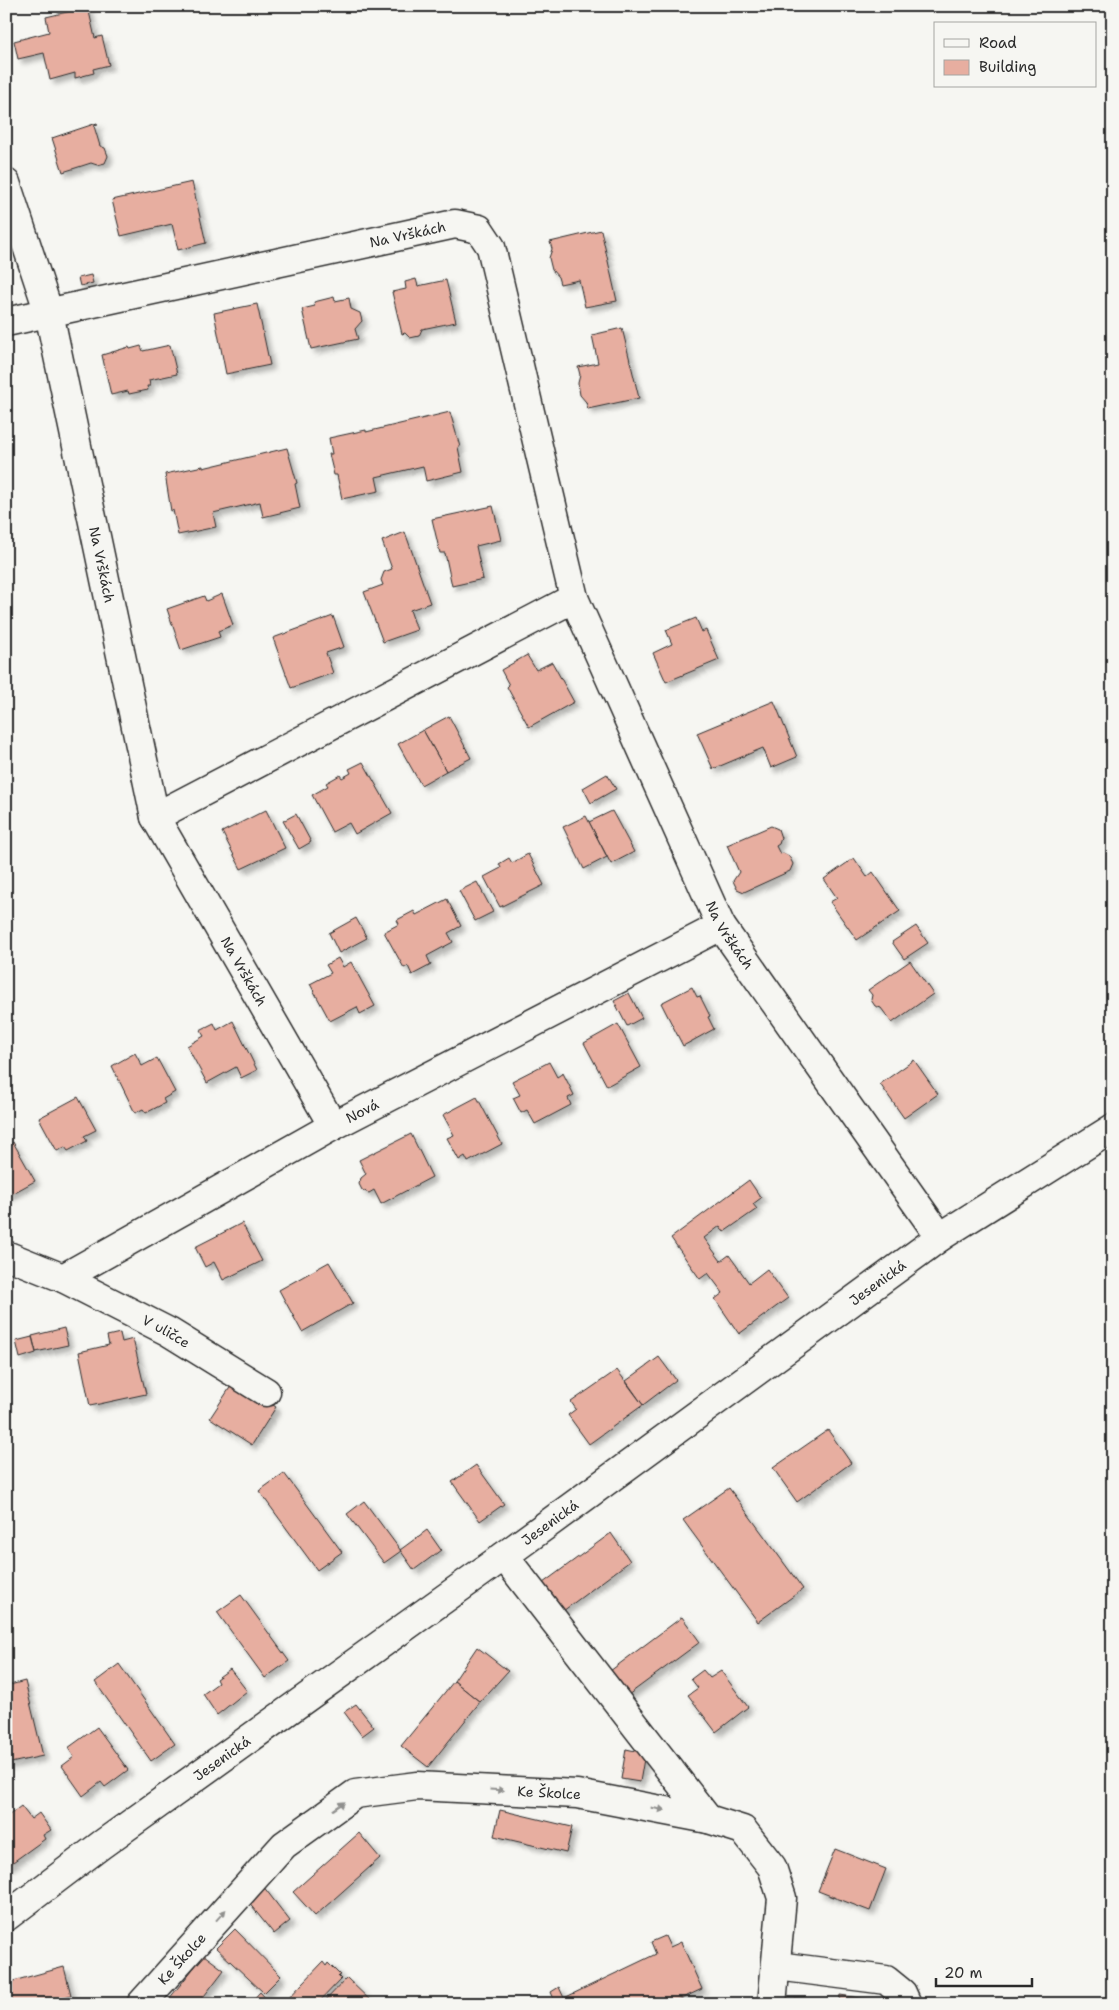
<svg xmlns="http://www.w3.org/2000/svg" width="1119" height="2010" viewBox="0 0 1119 2010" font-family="'Shantell Sans',sans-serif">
	<defs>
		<filter id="shadow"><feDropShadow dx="4.5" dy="4.5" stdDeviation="2.5" flood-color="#0004"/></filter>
	</defs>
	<rect width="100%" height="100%" fill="#f6f6f2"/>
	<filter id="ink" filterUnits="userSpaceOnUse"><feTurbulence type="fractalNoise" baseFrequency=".02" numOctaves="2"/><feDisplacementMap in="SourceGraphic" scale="10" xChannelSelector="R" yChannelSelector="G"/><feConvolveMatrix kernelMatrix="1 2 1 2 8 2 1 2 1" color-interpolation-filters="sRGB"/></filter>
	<g filter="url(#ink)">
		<g fill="#e7aea0" stroke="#2b2b2b" filter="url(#shadow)">
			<path d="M88,7L95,38L102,36L109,65L93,69L94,73L75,78V73L50,80L44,53L18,59L14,41L49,32L46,17Z"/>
			<path d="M97,123L98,125L94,126L100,146L105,148L108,156L105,163L97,165L91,163L63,172L52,138Z"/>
			<path d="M192,182L206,243L178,250L172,224L121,236L112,200Z"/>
			<path d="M601,230L617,301L585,307L579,280L560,284L558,277L552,270L549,258L552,249L550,242Z"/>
			<path d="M91,275L93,283L80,286L78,278Z"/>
			<path d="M416,279L418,286L446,280L456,322L422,329L419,336L410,338L405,333L402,334L392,292L406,289L405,282Z"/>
			<path d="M334,297L335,301L349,298L351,309L360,313L362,321L355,329L358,339L311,349L302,309L315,306L314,302Z"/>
			<path d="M257,304L270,365L226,374L214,313Z"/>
			<path d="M622,328L639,398L588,409L586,402L580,395L578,383L580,375L578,367L598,363L592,335Z"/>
			<path d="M170,345L177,374L149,380L150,386H147L148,390L129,394L128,391L111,395L102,355L129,347L130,349L141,346L143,351Z"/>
			<path d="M450,412L460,447H458L463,472L426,481L423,466L376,477L379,491L342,499L337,475H334L329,454H332L329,438L366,430V432Z"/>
			<path d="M287,448L297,483L295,484L300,508L263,517L260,502L213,513L216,527L178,535L173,510L171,511L165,474L203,466V468Z"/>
			<path d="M493,506L501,540L476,546L483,579L452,586L445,553H440L432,519Z"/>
			<path d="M405,532L430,603L410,610L417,630L383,642L364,592L383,585L381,580L384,572L392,569L382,541Z"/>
			<path d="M222,594L233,625L218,631L220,637L181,650L167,609L204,596L206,601Z"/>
			<path d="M333,616L344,647L326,653L333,673L291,688L273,638Z"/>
			<path d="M696,618L702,632L706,630L719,660L666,682L653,653L672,644L666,630Z"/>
			<path d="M527,655L536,670L552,662L574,702L529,727L507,687L509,685L501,670Z"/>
			<path d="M774,701L797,757L771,768L763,748L713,769L697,733Z"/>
			<path d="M449,716L471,758L446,771L423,730Z"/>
			<path d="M423,730L446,771L421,785L398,744Z"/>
			<path d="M363,762L392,813L355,834L349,823L332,832L312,795L328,786L326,783L340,775L342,778L351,773L349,769Z"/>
			<path d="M607,774L616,789L591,803L583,788Z"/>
			<path d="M266,810L285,848L241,869L222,832Z"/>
			<path d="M612,811L634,852L611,864L589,822Z"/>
			<path d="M296,814L311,842L299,849L283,821Z"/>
			<path d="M586,816L607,857L584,869L563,827Z"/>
			<path d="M771,826L778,829L781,838L779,844L776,846L780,854L783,853L789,856L793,864L790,871L744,892L737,889L733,881L739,872L727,845Z"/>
			<path d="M528,854L544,885L500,907L484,877L501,868L499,864L509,858L512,863Z"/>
			<path d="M854,858L867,877L873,872L900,911L857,940L830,902L837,898L824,879Z"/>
			<path d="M477,882L493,912L475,921L459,891Z"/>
			<path d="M447,899L461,926L448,933L453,942L427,956L431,965L412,975L408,966L404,968L384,932L399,924L397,920L414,911L416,915Z"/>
			<path d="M356,918L367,938L339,953L329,933Z"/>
			<path d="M916,926L928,943L904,959L892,942Z"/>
			<path d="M338,958L343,967L351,962L375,1006L360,1014L357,1007L330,1021L310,984L331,973L326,965Z"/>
			<path d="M910,961L933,994L892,1023L881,1008L875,1006L871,1000L872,995L868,990Z"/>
			<path d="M692,987L697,997L700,996L710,1016L708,1017L714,1029L683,1046L661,1003Z"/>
			<path d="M629,993L642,1018L627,1026L614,1001Z"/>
			<path d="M233,1021L257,1070L241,1078L236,1067L207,1083L187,1046L204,1036L200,1030L214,1023L217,1030Z"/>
			<path d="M618,1024L641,1067L607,1086L584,1043Z"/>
			<path d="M135,1053L142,1066L157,1058L175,1092L163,1099L165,1103L146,1113L143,1109L135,1113L112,1066Z"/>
			<path d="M914,1060L938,1094L904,1118L880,1084Z"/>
			<path d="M549,1062L557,1077L563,1073L574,1095L568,1098L571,1105L535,1124L527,1110L521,1113L513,1098L520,1095L512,1081Z"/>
			<path d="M78,1097L96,1130L84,1136L87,1141L68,1151L65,1147L57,1151L39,1118Z"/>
			<path d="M477,1097L502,1144L468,1162L465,1156L459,1160L447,1138L454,1135L443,1115Z"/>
			<path d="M411,1134L432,1177L381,1204L374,1190L369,1193L362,1190L359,1184L361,1178L366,1174L359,1160Z"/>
			<path d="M13,1142L35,1181L6,1197V1147Z"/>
			<path d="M749,1180L761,1198L753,1204L757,1209L724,1232L720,1226L704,1238L721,1261L729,1255L749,1283L767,1269L788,1298L739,1334L715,1299L723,1293L708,1273L700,1279L671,1238Z"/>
			<path d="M242,1223L262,1261L223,1280L214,1262L205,1267L195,1247Z"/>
			<path d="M329,1262L353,1303L302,1332L279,1290Z"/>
			<path d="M64,1328L68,1345L36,1352L32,1336Z"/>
			<path d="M120,1333L122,1342L133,1339L146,1394L90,1406L79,1352L109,1345L107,1336Z"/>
			<path d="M32,1337L36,1353L20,1358L16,1341Z"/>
			<path d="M659,1357L676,1380L643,1405L626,1381Z"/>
			<path d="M617,1370L643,1405L589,1444L568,1415L576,1409L571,1402Z"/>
			<path d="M235,1380L276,1407L252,1445L210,1418Z"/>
			<path d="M828,1430L851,1463L797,1502L773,1468Z"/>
			<path d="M476,1465L504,1504L480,1521L452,1482Z"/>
			<path d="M284,1473L342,1552L317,1570L259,1491Z"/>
			<path d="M729,1488L803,1589L758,1622L683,1520Z"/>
			<path d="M364,1501L401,1551L384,1563L347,1514Z"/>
			<path d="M427,1530L441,1550L414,1570L400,1550Z"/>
			<path d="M611,1533L630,1561L563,1611L543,1583Z"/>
			<path d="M241,1595L289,1661L265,1678L217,1612Z"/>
			<path d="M682,1617L700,1642L624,1698L606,1674Z"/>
			<path d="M477,1647L508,1671L480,1702L454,1681Z"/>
			<path d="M119,1664L175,1744L151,1761L95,1682Z"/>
			<path d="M230,1669L247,1691L217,1715L203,1694L218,1683L216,1679Z"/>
			<path d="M703,1670L710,1678L721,1671L748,1707L716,1732L688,1695L698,1688L691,1679Z"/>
			<path d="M25,1681L43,1756L6,1764V1686Z"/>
			<path d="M454,1681L480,1702L428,1767L401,1746Z"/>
			<path d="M356,1704L374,1727L362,1736L344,1712Z"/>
			<path d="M97,1727L128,1770L105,1787L101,1782L83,1796L62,1766L74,1757L68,1748Z"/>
			<path d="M626,1749L645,1753L640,1782L621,1779Z"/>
			<path d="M21,1806L31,1819L39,1813L51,1830L43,1835L45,1839L6,1867V1814L8,1816Z"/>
			<path d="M500,1810L572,1827L566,1853L494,1836Z"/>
			<path d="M359,1833L380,1858L315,1916L293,1892Z"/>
			<path d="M835,1849L886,1869L870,1911L818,1891Z"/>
			<path d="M263,1886L290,1921L274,1934L248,1902Z"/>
			<path d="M235,1929L281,1976L264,1993L216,1948Z"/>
			<path d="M665,1936L670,1947L681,1942L702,1989L670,2004H551L555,2002L551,1992L559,1987L564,1998L656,1954L651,1942Z"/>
			<path d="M204,1955L224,1970L198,2004H165Z"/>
			<path d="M323,1962L326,1966L328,1963L340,1975L338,1976L341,1979L317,2004H283Z"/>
			<path d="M64,1967L71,1995L40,2004H6V1983Z"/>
			<path d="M347,1978L374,2004H322Z"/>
			<path d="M260,1992L271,2004H249Z"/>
			<path d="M840,1995L879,2001V2004H794L795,1998L839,2003Z"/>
		</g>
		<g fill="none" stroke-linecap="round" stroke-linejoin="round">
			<g stroke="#2b2b2b" stroke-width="31">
				<g id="minor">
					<path id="s1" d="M6,183L49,313L155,817L333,1126"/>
					<path id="s2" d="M6,322L455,224L479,229L491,247L574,598L721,926L940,1237"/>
					<path d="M155,817L574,598"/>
					<path id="s3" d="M6,1255L63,1278L333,1126L721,926"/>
					<path id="s4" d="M63,1278L169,1332L266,1392"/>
					<path d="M708,1819L743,1830L772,1867L782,1898L772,2004"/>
					<path d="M777,1966L886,1980L902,1993L907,2004"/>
					<path id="s5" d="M141,2004L284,1845L355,1794L417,1786L577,1794L708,1819L504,1556"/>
				</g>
			</g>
			<g stroke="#2b2b2b" stroke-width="31">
				<g id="major">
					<path id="s6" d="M6,1917L101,1845L504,1556L940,1237L1113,1128"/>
				</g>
			</g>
			<use href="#minor" stroke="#f6f6f2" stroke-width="28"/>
			<use href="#major" stroke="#f6f6f2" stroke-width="28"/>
		</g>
		<defs><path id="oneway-solid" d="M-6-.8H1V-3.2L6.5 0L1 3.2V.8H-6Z" transform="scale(1.25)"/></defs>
		<g fill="#90908e">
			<use href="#oneway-solid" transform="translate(497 1790) rotate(3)"/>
			<use href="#oneway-solid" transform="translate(339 1806) rotate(-35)"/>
			<use href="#oneway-solid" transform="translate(658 1809) rotate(11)"/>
			<use href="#oneway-solid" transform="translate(221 1915) rotate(-48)"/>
		</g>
	</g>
	<g text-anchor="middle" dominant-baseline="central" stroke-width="4" stroke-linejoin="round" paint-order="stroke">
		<g font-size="14" fill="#2b2b2b" stroke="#f6f6f2">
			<text stroke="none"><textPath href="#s2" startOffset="411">Na Vrškách</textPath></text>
			<text stroke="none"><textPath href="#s1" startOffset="394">Na Vrškách</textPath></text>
			<text stroke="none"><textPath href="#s2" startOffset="1238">Na Vrškách</textPath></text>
			<text stroke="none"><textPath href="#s1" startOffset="830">Na Vrškách</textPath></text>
			<text stroke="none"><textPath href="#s3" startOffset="404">Nová</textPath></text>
			<text stroke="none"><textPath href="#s6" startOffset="1078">Jesenická</textPath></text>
			<text stroke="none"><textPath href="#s4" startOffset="116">V uličce</textPath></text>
			<text stroke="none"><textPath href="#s6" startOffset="672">Jesenická</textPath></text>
			<text stroke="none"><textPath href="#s6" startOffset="268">Jesenická</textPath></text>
			<text stroke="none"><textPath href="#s5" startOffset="496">Ke Školce</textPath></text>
			<text stroke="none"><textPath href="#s5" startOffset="61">Ke Školce</textPath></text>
		</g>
	</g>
	<rect width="1119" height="2010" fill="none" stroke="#f6f6f2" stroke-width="25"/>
	<rect x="12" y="12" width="1094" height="1985" fill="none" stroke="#2b2b2b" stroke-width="2" filter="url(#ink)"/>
	<rect x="934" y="22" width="162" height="65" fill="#f6f6f2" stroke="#a5a5a2"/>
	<rect x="944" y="39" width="25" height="8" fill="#f6f6f2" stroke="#a5a5a2"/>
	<text x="979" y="48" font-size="15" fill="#2b2b2b">Road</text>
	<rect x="944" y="60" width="25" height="15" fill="#e7aea0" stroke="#a5a5a2"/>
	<text x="979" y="72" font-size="15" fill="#2b2b2b">Building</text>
	<path d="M936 1978v8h96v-8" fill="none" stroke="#2b2b2b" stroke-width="2.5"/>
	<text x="944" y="1978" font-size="15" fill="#2b2b2b" stroke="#f6f6f2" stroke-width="4" paint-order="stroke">20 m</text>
</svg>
